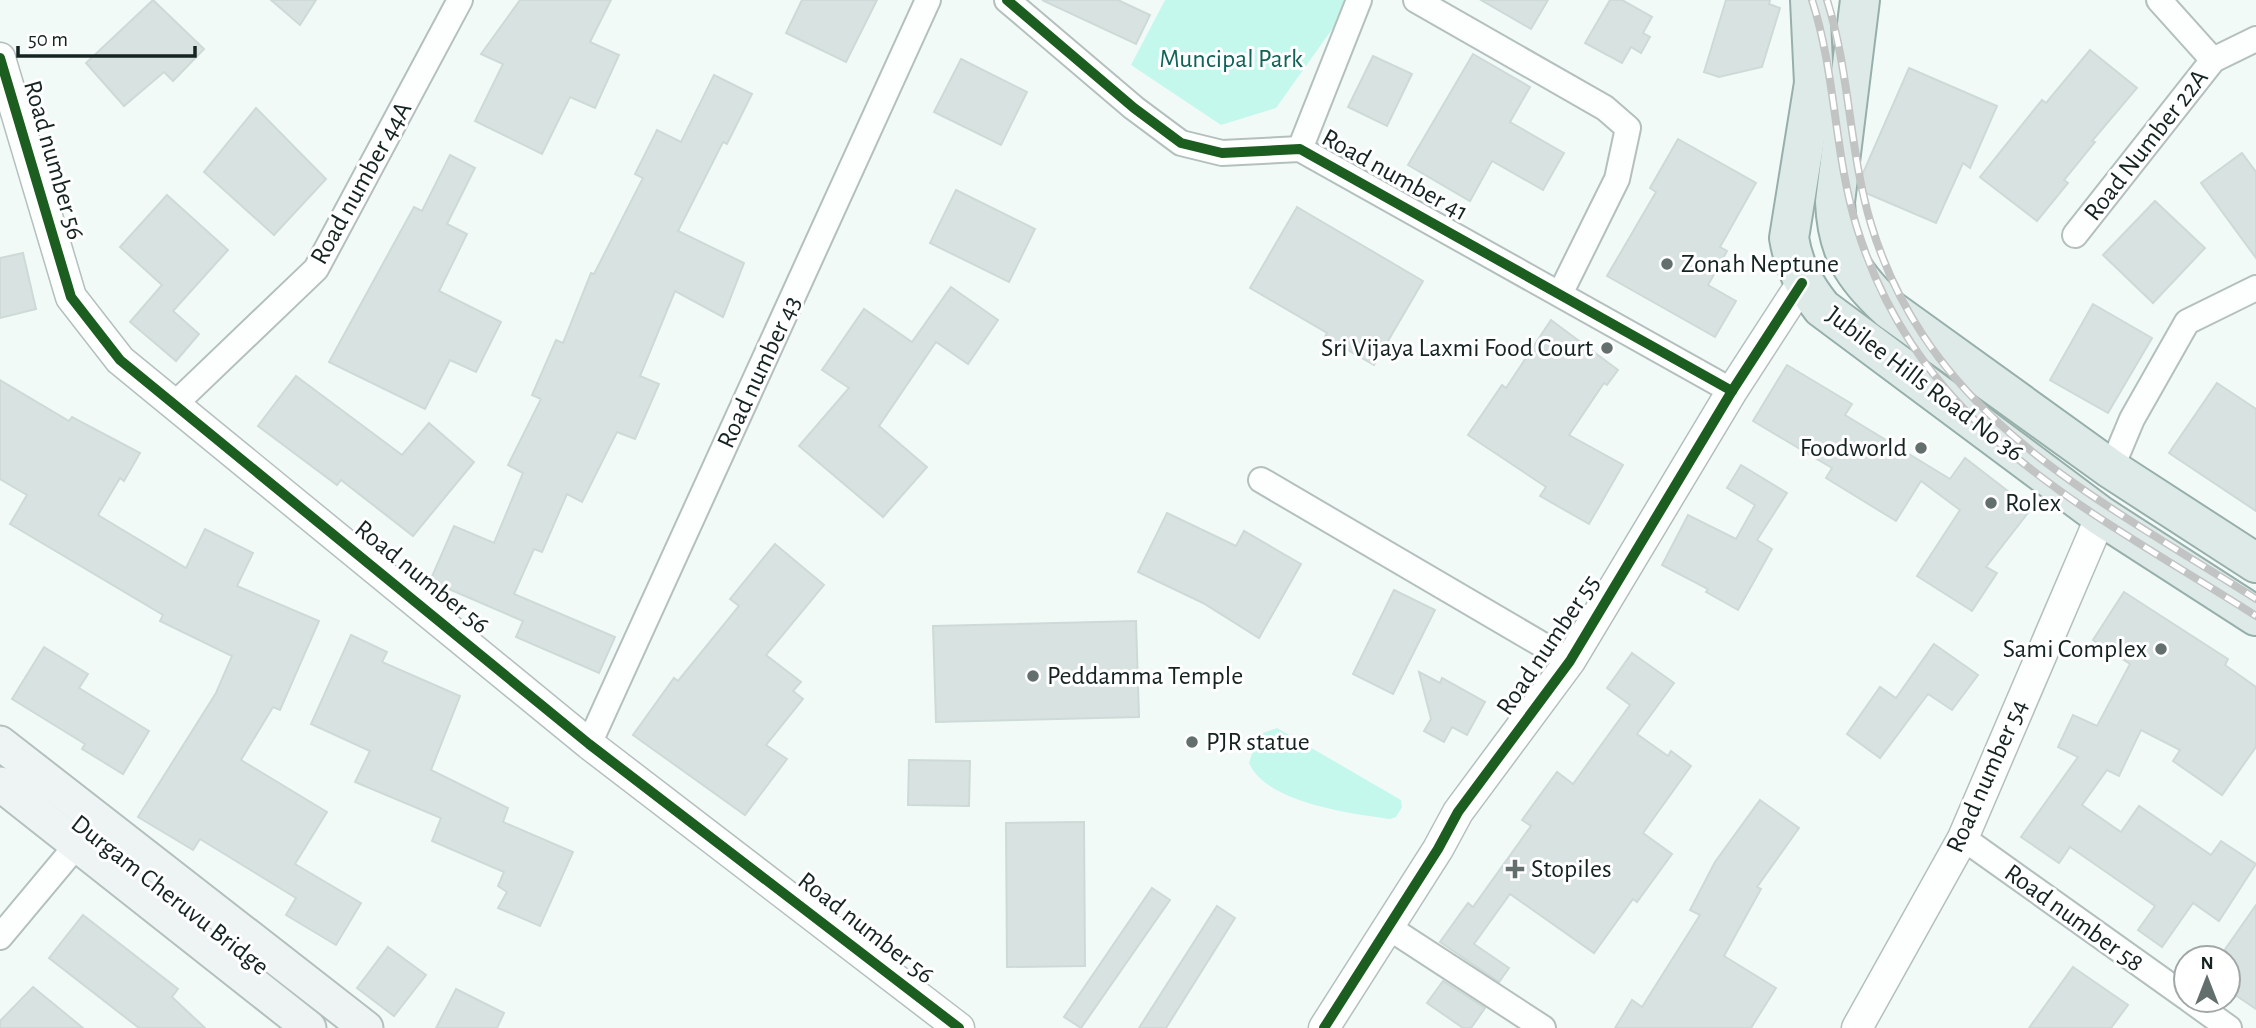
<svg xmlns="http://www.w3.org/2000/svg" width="2256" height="1028" viewBox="0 0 2256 1028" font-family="'Alegreya Sans',sans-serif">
	<rect width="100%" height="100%" fill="#f2faf8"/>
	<g fill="#c4f8ed">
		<path d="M1165,0H1353L1276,108L1221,125L1131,65Z"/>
		<path d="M1277,728L1401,800L1402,807L1396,817L1390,819C1352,814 1266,803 1249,763L1258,735Z"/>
	</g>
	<g fill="#d8e3e1" stroke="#cedad7" stroke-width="2">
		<path d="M153,0L204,49L173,81L164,72L124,106L86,63Z"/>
		<path d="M271,0H316L300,25Z"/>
		<path d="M520,0H611L590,42L619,55L595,108L570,97L542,154L475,121L503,64L481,54Z"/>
		<path d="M802,0H877L846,62L786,33Z"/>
		<path d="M1042,0H1118L1150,15L1136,44Z"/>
		<path d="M1481,0H1548L1531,29Z"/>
		<path d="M1610,0H1622L1652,17L1643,33L1650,37L1641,53L1631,47L1622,63L1585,43Z"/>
		<path d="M1726,0H1770L1769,4L1780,8L1762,67L1719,77L1704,72Z"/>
		<path d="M2090,50L2137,88L2092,141L2095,142L2064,180L2068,183L2037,221L1980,177L2042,100L2046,103Z"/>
		<path d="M1473,54L1530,87L1510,122L1564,153L1543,190L1492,161L1470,201L1408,165Z"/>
		<path d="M1373,56L1412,74L1387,126L1348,107Z"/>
		<path d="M961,59L1027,92L1001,145L934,112Z"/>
		<path d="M1909,68L1997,106L1970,168L1963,163L1936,223L1859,190L1860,180Z"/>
		<path d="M714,75L752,94L727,144L723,142L678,231L744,263L723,317L675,291L640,376L659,384L635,439L617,432L582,502L567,494L542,552L534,549L514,594L615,637L599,673L516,637L523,621L430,581L454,526L494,543L523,473L508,465L541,399L532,395L556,340L563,343L591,273L594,274L643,178L635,174L657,130L681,142Z"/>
		<path d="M256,108L326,179L274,235L204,172Z"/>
		<path d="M1678,139L1756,183L1720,247L1727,251L1708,285L1736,301L1715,337L1607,276L1656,192L1650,188Z"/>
		<path d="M2242,153L2256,172V258L2201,183Z"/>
		<path d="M450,155L475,168L447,224L467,234L439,291L501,322L476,372L450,360L425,409L329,362L414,207L422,211Z"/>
		<path d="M956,190L1035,229L1009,282L930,243Z"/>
		<path d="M167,195L228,250L173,311L199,334L176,361L130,322L162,285L120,247Z"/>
		<path d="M2155,201L2205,248L2153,303L2103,255Z"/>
		<path d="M1297,207L1423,281L1374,365L1325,337L1327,333L1250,288Z"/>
		<path d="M23,253L36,309L0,318V258Z"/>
		<path d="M951,287L998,320L968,364L936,342L879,426L927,467L883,517L799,446L849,388L822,370L864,309L912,342Z"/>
		<path d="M2093,304L2152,338L2108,413L2050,380Z"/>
		<path d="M1551,320L1618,370L1607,385L1604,383L1569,435L1623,465L1589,524L1540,496L1546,487L1468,435L1502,385L1506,388Z"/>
		<path d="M1787,365L1852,404L1845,415L1950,479L1965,458L2031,509L1986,567L1997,573L1972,611L1917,576L1960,510L1921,481L1896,521L1826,478L1832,468L1753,421Z"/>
		<path d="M296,376L402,455L429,423L474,462L413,536L341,480L337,485L258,426Z"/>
		<path d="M0,380L69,421L72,417L140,453L124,481L120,478L98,515L186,568L205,529L253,553L237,586L319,621L280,710L273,707L241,760L327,812L295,864L361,903L336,945L286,915L296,898L200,839L193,850L138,817L216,693L232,656L160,621L163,615L10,524L27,495L0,479Z"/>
		<path d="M2217,383L2256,409V511L2169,453Z"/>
		<path d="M1741,465L1787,493L1757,540L1772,549L1738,610L1706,592L1708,589L1662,565L1688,515L1736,539L1755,505L1727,488Z"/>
		<path d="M1167,513L1236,546L1244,531L1301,564L1259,638L1203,603L1138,572Z"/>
		<path d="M775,544L824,585L766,655L801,682L793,691L803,699L766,745L787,759L745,815L633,735L674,678L678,681L739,606L730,599Z"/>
		<path d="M1394,590L1435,610L1393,694L1353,674Z"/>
		<path d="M2124,592L2228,659L2225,665L2256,687V747L2222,795L2173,761L2180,750L2141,730L2119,776L2107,770L2082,805L2121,832L2139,806L2211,855L2221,841L2256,864L2219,921L2193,903L2162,947L2138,930L2155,906L2070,847L2059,863L2021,837L2078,757L2058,747L2073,715L2097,726L2130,664L2093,640Z"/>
		<path d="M1136,621L1139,717L936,722L933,626Z"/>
		<path d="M351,635L387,652L382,662L460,696L431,770L508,808L503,822L573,852L540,926L498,908L507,892L498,886L504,872L432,841L441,818L355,782L370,751L311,724Z"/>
		<path d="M1934,644L1978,675L1952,710L1928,694L1880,758L1847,734L1880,687L1896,698Z"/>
		<path d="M44,647L88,674L79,688L149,731L123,774L82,749L85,744L12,699Z"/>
		<path d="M1632,653L1674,683L1637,734L1668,756L1671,751L1691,766L1643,833L1672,854L1637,902L1633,899L1594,953L1510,894L1474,944L1509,968L1499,982L1440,942L1468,903L1473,907L1531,826L1522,820L1557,772L1573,784L1630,705L1607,688Z"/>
		<path d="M1419,672L1440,683L1442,678L1485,702L1467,735L1452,727L1444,742L1424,731L1431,719Z"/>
		<path d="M909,760L970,761L969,806L908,805Z"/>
		<path d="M1760,800L1799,828L1757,887L1761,889L1724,956L1776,988L1751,1028H1615L1632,1000L1642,1007L1700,915L1690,910L1715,862Z"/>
		<path d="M1084,822L1085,966L1007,967L1006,823Z"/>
		<path d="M1152,888L1170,900L1081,1028L1064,1017Z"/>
		<path d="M2256,905V1009L2228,990V958H2219Z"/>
		<path d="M1217,906L1235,918L1166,1028H1139Z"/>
		<path d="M83,915L178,989L172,997L205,1028H139L49,958Z"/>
		<path d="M388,947L426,975L394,1016L357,988Z"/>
		<path d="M2073,967L2128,1005L2111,1028H2029Z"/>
		<path d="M1443,981L1485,1008L1471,1028H1463L1427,1003Z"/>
		<path d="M33,987L83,1028H0V1021Z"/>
		<path d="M456,989L504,1013L497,1028H436Z"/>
	</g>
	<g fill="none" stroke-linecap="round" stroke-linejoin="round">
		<g stroke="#b4c0bd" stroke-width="28">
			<g id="minor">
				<path d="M1007,0L1134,108L1181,143L1222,153L1300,149L1732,391"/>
				<path d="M1416,0L1605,108L1628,128L1617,179L1561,292"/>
				<path d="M2159,0L2213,60"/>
				<path d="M1300,149L1359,0"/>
				<path d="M2075,235L2213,60L2256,39"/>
				<path d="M175,404L316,269L460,0"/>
				<path d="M2111,469L2132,419L2187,322L2256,288"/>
				<path d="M1261,480L1570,661"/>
				<path d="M589,744L928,0"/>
				<path d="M1963,838L2186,997"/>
				<path d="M1388,927L1543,1028"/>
				<path d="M0,937L66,858"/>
				<path d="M2190,1000L2229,1028"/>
			</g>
		</g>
		<g stroke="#b4c0bd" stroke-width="33">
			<g id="tertiary">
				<path d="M0,58L71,297L120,360L589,744L959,1028"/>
				<path d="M1324,1028L1438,849L1458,812L1570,661L1732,391L1802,283"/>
				<path d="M1857,1028L1963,838L2101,516"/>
			</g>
		</g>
		<g stroke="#b4c0bd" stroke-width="37">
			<g id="secondary">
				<path d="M0,743L366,1028"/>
				<path d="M0,784L309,1028"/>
			</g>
		</g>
		<g stroke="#97afaa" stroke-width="42">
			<g id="primary">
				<path d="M1810,0L1814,83L1789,238C1794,267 1804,285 1822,308L2101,516L2256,616"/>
				<path d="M1860,0L1835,202C1837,251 1853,276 1889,309L2111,469L2256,563"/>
			</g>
		</g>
		<use href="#minor" stroke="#fdfefe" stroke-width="24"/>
		<use href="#tertiary" stroke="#fdfefe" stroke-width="30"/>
		<use href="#secondary" stroke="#eef4f3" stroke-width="33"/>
		<use href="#primary" stroke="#deeae8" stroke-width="38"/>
		<g stroke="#c2c4c4" stroke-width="8">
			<g id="rail">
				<path d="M1812,0C1836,74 1834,154 1857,228C1921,433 2089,509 2256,616"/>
				<path d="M1827,0C1850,73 1849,151 1871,224C1930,419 2096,497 2256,599"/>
			</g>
		</g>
		<use href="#rail" stroke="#fff" stroke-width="5" stroke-dasharray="16" stroke-linecap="butt"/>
		<g stroke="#fff" stroke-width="15">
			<g id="cycleway">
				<path d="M1007,0L1134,108L1181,143L1222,153L1300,149L1732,391"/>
				<path d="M0,58L71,297L120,360L589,744L959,1028"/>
				<path d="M1324,1028L1438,849L1458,812L1570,661L1732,391L1802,283"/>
			</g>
		</g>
		<use href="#cycleway" stroke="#1b5e20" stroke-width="10"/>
	</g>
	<g fill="#626f6c" stroke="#fff" stroke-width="2.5">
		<circle cx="1667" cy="264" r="7"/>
		<circle cx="1607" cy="348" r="7"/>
		<circle cx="1921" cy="448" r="7"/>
		<circle cx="1991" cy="503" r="7"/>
		<circle cx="2161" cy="649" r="7"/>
		<circle cx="1033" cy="676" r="7"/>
		<circle cx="1192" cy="742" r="7"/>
		<path d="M1511.5 858.5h7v7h7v7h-7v7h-7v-7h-7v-7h7z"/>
	</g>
	<g text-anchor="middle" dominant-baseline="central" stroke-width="6" stroke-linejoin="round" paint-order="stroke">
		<g font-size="26" fill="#0f6457" stroke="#fff">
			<text x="1231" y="59">Muncipal Park</text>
		</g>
		<g font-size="26" fill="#152421" stroke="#fff">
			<text transform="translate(2146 145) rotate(-52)">Road Number 22A</text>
			<text transform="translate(54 160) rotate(74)">Road number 56</text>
			<text transform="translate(1395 175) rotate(29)">Road number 41</text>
			<text transform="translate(361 183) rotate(-61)">Road number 44A</text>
			<text transform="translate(759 372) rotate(-65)">Road number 43</text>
			<text transform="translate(1925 384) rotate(37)">Jubilee Hills Road No 36</text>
			<text transform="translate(422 577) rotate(39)">Road number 56</text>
			<text transform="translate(1548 645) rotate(-56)">Road number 55</text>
			<text transform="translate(1987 776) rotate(-66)">Road number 54</text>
			<text transform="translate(170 895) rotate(38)">Durgam Cheruvu Bridge</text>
			<text transform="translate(2074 918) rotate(36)">Road number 58</text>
			<text transform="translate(866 928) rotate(38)">Road number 56</text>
		</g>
		<g font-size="26" fill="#152421" stroke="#fff" text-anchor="start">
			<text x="1681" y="264">Zonah Neptune</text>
			<text x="1593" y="348" text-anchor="end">Sri Vijaya Laxmi Food Court</text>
			<text x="1907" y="448" text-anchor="end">Foodworld</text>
			<text x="2005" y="503">Rolex</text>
			<text x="2147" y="649" text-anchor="end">Sami Complex</text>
			<text x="1047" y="676">Peddamma Temple</text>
			<text x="1206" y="742">PJR statue</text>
			<text x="1531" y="869">Stopiles</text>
		</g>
	</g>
	<g transform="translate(2207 979)"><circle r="33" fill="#ffffff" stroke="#a1a7a6" stroke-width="2"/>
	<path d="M0-5L12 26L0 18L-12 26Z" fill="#626f6c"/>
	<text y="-10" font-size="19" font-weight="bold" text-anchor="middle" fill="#152421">N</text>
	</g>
	<path d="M18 46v10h177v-10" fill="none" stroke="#152421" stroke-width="3.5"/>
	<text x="28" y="46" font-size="21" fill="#152421" stroke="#ffffff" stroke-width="5" paint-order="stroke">50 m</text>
</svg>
